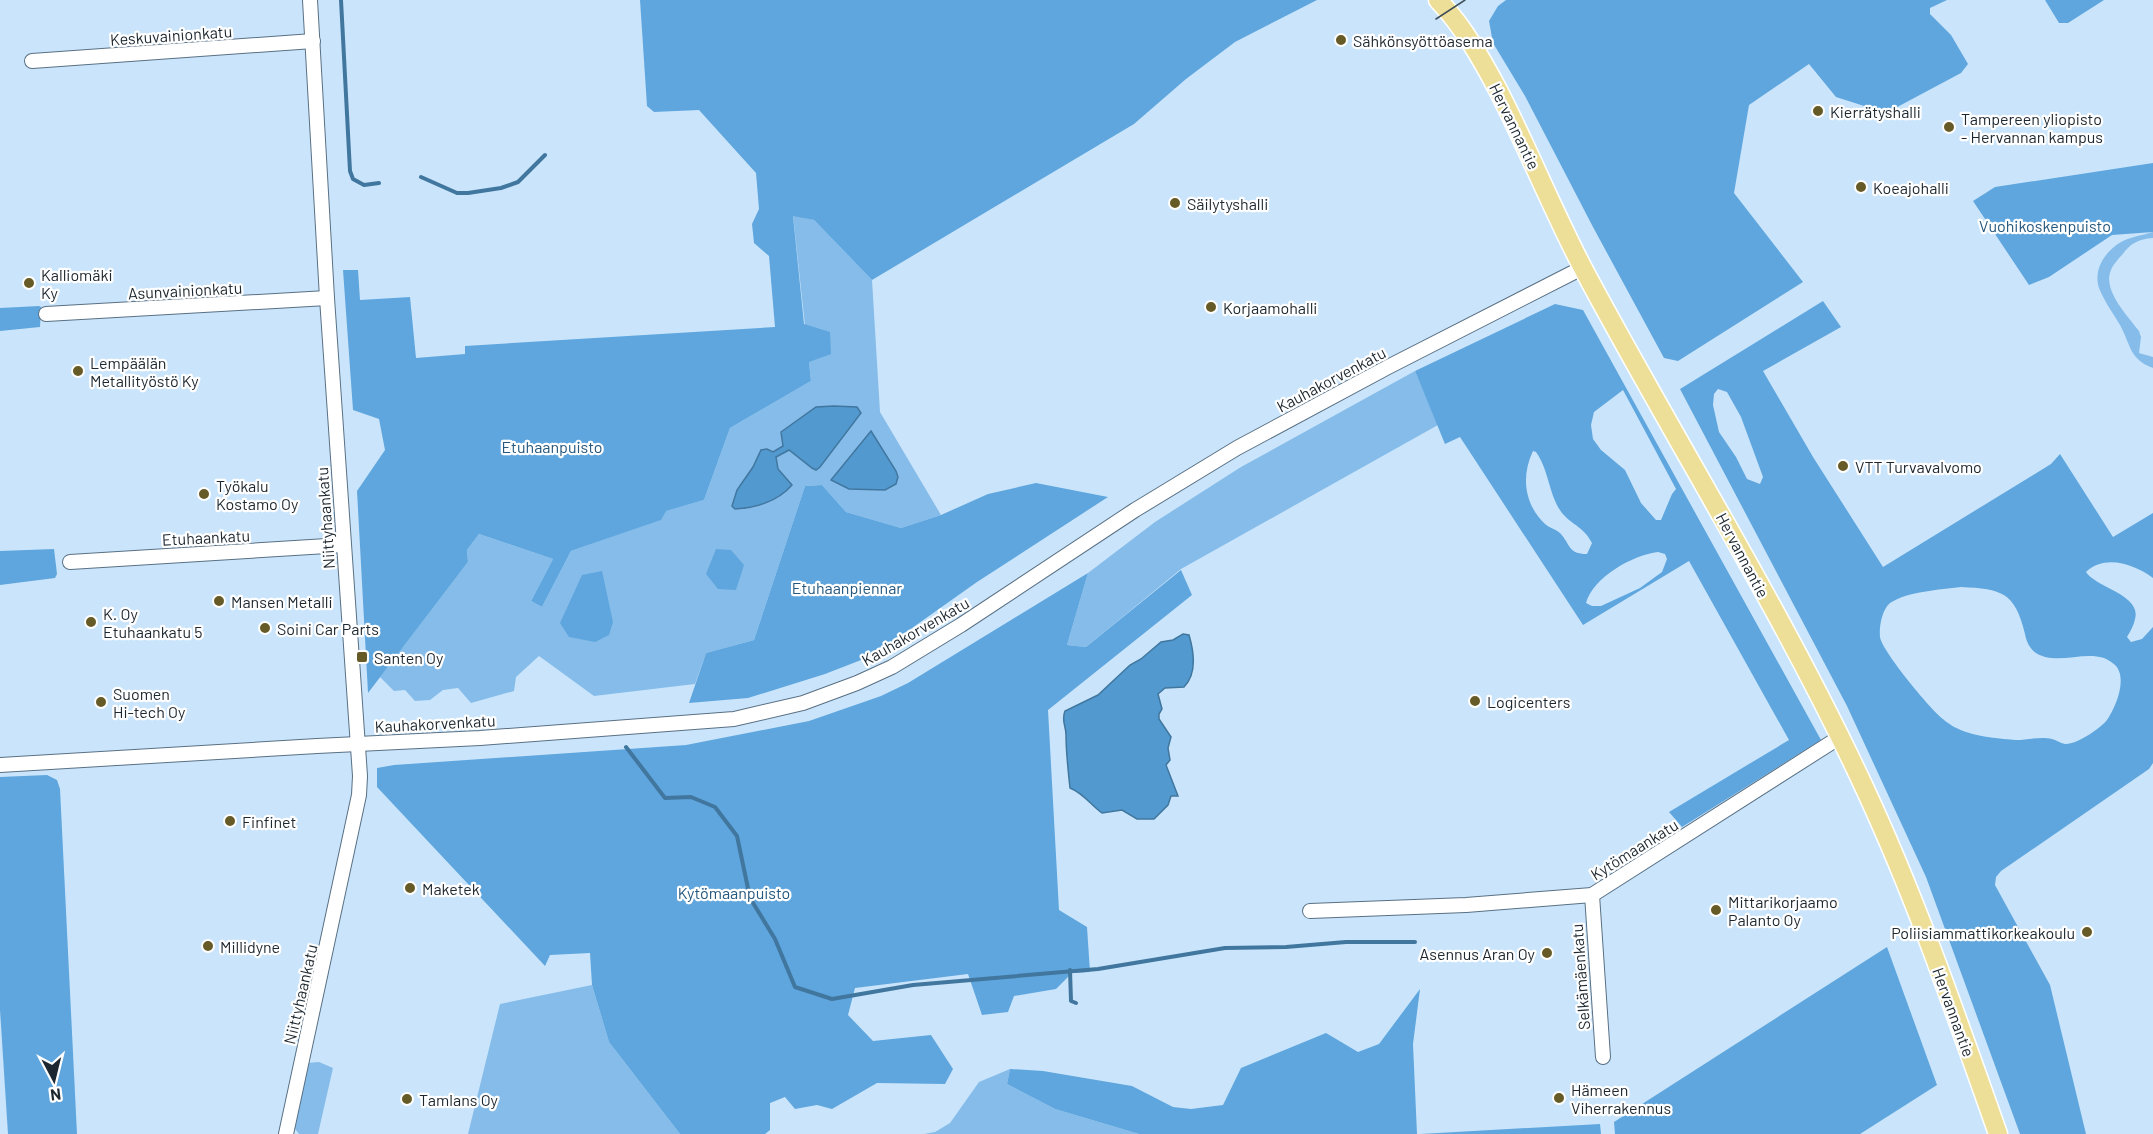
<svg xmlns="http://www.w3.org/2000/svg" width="2153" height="1134" viewBox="0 0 2153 1134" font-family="Barlow,sans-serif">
	<rect width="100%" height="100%" fill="#cae5fb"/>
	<g fill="#86bce9">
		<path d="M793,215L814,220L872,280L880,412L941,515L901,528L846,512L822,485L805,486L754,640L706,653L695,684L594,696L539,656L516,677L514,691L471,703L458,688L443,690L430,700L415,701L405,690L394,691L380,677L468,562L467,550L479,534L553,559L531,601L542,607L571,551L660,520L665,511L704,500L730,428L811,381Z"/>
		<path d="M2153,232V238C2138,239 2131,243 2122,255C2118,259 2113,265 2111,270C2102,290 2128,316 2139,331L2141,337L2139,353L2153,357V368C2129,359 2131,345 2120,325C2113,313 2104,301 2099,288C2093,270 2105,251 2121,242C2130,237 2143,235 2153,232Z"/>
		<path d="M1415,371L1438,425L1181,569L1086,647L1067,645L1088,573L1155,522L1241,467Z"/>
		<path d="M592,985L609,1042L680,1134H468L500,1004Z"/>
		<path d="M319,1062L333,1068L318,1134H299L293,1126L307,1063Z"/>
		<path d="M1010,1069L1007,1084L1055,1109L1139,1134H924L935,1132L950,1123L979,1082Z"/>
	</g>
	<g fill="#5fa6de" fill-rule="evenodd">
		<path d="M640,0H1317L1235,42L1186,79L1134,124L872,280L814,220L793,216L804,324L830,332L831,354L809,362L811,381L730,428L704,500L666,511L661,520L571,551L542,607L531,601L553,559L479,534L467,550L468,562L368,693L357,491L385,450L379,419L353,410L343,270H358L360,300L410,297L416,358L465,354V346L775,327L769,256L754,243L752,224L759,209L756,173L699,110L654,112L647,106Z"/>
		<path d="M1506,0H1947L1930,8V14L1951,35L1968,64L1961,73L1886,113L1836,97L1809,64L1749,105L1734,193L1803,282L1678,361L1664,358L1593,227L1525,96L1493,43L1489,21L1498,6Z"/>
		<path d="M2045,0H2104L2068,23H2059Z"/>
		<path d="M2153,163V232L2112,235L2049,277L2029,285L1973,201L1995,187Z"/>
		<path d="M1823,301L1841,327L1763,371L1813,457L1883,567L2051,464L2060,454L2113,537L2153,513V578C2134,564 2105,554 2086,572C2095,587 2142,595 2135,619C2134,625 2130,632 2127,637L2131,642L2142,639L2153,627V763L2149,769L2001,871L1996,877L1995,885L2050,985L2086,1134H2020L1926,877L1847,706L1680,389ZM1718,389L1727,392L1741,417L1763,477L1760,484L1747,479L1736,457L1719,432L1713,405L1714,394ZM1961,587C2002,589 2015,592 2025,634C2026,641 2030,649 2036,653C2060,668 2094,644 2115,665C2128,678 2116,707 2107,720C2101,728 2076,745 2065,744C2060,743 2056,740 2052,739C2041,736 2027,740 2016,740C2001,739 1981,737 1966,732C1959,730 1948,724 1943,719C1930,709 1882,651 1880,637C1879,626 1882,610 1890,603C1909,591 1939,590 1961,587Z"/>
		<path d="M1555,304L1583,310L1821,740L1682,827L1669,812L1789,740L1689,561L1583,625L1460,437L1445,444L1415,371ZM1623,390L1676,489L1672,494L1661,520H1656L1641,503L1625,470L1601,450L1593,439L1591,425L1594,412ZM1533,451L1536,452C1549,470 1549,496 1562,513C1573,526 1583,526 1592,543L1587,554C1568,554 1571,545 1560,533C1556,529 1549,528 1545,524C1524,504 1521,476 1533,451ZM1658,552L1665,554L1667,559L1662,572L1640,588L1601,606H1592L1586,603C1593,577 1633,555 1658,552Z"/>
		<path d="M39,306L41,307L40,327L0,331V308Z"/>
		<path d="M1036,483L1108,497L977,582L874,655L825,674L748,698L689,703L706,653L754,640L805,486L822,485L846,512L901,528L941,515L988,494Z"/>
		<path d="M54,549L57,574L55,578L0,585V551Z"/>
		<path d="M716,549L731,550L744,565L736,590L718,589L706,574Z"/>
		<path d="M1181,570L1192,595L1048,710L1059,910L1087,927L1090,972L1072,973L1056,989L1014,996L1008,1012L982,1015L968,974L855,988L848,1015L873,1041L931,1035L953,1069L945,1084L877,1083L832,1109L817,1105L795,1109L785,1097L770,1103V1130L765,1134H680L609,1042L592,985L590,953L550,955L545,966L377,787V768L394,765L686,745L809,721L881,696L908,683L1088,573L1067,645L1086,647Z"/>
		<path d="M602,571L613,622L609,635L595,642L569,637L560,623L582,575Z"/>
		<path d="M47,775L57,780L60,789L77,1134H8L0,1010V777Z"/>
		<path d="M1887,947L1937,1085L1860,1134H1615L1614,1122Z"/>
		<path d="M1420,989L1413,1044L1417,1134H1139L1055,1109L1007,1084L1010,1069L1043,1071L1132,1086L1173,1107L1191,1109L1223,1105L1241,1068L1326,1033L1358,1052L1379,1044Z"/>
		<path d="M1600,1124L1601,1134H1420Z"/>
	</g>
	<g fill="#5199cf" stroke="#41779f" stroke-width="1.5">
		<path d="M834,406L857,407L861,413L820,467L816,470L812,468L789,450L776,457L778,469L792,485C778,501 756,508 735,509L732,506L737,490L753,467L761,450L767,449L773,452L783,446L781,432L816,407Z"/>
		<path d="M871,431L896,471L898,477L896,484L885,490L849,489L831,480Z"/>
		<path d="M1183,634L1189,635C1194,652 1197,674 1184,687L1165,688L1158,694L1162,709L1159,714V719L1171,737L1168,748L1170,760L1166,765L1178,796H1171L1168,805L1154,819H1137L1122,810L1102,813C1090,804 1083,793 1070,788C1068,770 1066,752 1066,735C1066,725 1061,721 1065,711L1098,695L1130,665L1141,659L1161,642L1173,640Z"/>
	</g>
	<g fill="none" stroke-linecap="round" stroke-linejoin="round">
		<g stroke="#41779f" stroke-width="4">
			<path d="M341,0L350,171L353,179L364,185L379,183"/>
			<path d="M421,177L457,193H468L501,188L518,182L545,155"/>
			<path d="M626,747L665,798L691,797L715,807L737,836L750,898L775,939L795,987L832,999L913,985L1098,969L1225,948L1286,947L1346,942H1415"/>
			<path d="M1070,970L1071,1001L1076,1003"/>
		</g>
		<g stroke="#597084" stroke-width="16">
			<g id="minor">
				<path d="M32,61L313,41"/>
				<path d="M46,314L327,298"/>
				<path d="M70,562L343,545"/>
				<path d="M0,765L317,746L480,738L734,719L803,703L857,683L892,667L961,625L1135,510L1237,448L1388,367L1582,268"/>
				<path d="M1592,895L1603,1057"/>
				<path d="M1310,911L1466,905L1592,895L1840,737"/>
				<path d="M286,1134L353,823L359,795L360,776L327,298L310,0"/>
			</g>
		</g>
		<g stroke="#fff" stroke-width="21">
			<path id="major" d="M1438,0C1463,26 1481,58 1498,90C1529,150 1554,214 1586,274C1678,446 1783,612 1865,789C1917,901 1957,1018 1998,1134"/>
		</g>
		<use href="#minor" stroke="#fff" stroke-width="14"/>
		<use href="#major" stroke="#eedf98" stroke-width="18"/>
		<path stroke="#404e59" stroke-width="1.5" d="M1436,19L1465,0"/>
	</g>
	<g fill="#665b27" stroke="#fff" stroke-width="2">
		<circle cx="1341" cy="40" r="6"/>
		<circle cx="1818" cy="111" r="6"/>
		<circle cx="1949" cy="127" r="6"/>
		<circle cx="1861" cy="187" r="6"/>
		<circle cx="1175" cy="203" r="6"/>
		<circle cx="29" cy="283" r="6"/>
		<circle cx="1211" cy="307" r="6"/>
		<circle cx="78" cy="371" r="6"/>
		<circle cx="1843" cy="466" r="6"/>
		<circle cx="204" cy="494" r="6"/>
		<circle cx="219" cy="601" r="6"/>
		<circle cx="91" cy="622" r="6"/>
		<circle cx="265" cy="628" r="6"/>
		<rect x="356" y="651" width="12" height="12" rx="3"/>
		<circle cx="1475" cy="701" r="6"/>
		<circle cx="101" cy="702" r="6"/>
		<circle cx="230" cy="821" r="6"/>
		<circle cx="410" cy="888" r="6"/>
		<circle cx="1716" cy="910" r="6"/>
		<circle cx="2087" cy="932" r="6"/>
		<circle cx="208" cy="946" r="6"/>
		<circle cx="1547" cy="953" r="6"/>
		<circle cx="1559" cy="1098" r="6"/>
		<circle cx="407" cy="1099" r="6"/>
	</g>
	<g text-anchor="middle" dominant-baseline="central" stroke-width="4.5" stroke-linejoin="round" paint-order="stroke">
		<g font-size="16" fill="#1d272f" stroke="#fff">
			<text transform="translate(171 35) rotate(-4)">Keskuvainionkatu</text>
			<text transform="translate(1515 126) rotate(64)">Hervannantie</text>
			<text transform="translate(185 290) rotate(-3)">Asunvainionkatu</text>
			<text transform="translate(1331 379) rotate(-28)">Kauhakorvenkatu</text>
			<text transform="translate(325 518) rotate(-94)">Niittyhaankatu</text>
			<text transform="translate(206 537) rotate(-3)">Etuhaankatu</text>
			<text transform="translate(1743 555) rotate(62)">Hervannantie</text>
			<text transform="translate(915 631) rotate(-30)">Kauhakorvenkatu</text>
			<text transform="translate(435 723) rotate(-3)">Kauhakorvenkatu</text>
			<text transform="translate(1634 849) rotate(-32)">Kytömaankatu</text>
			<text transform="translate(1580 977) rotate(-94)">Selkämäenkatu</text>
			<text transform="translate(300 994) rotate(-77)">Niittyhaankatu</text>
			<text transform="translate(1954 1012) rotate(70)">Hervannantie</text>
		</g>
		<g font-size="16" fill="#1d272f" stroke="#fff" text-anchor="start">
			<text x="1353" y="40">Sähkönsyöttöasema</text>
			<text x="1830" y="111">Kierrätyshalli</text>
			<text x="1961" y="118">Tampereen yliopisto<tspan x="1961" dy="18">- Hervannan kampus</tspan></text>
			<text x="1873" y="187">Koeajohalli</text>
			<text x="1187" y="203">Säilytyshalli</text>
			<text x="41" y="274">Kalliomäki<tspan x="41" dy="18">Ky</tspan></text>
			<text x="1223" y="307">Korjaamohalli</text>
			<text x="90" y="362">Lempäälän<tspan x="90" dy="18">Metallityöstö Ky</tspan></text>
			<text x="1855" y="466">VTT Turvavalvomo</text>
			<text x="216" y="485">Työkalu<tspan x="216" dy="18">Kostamo Oy</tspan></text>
			<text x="231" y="601">Mansen Metalli</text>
			<text x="103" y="613">K. Oy<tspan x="103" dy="18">Etuhaankatu 5</tspan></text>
			<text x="277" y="628">Soini Car Parts</text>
			<text x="374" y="657">Santen Oy</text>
			<text x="113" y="693">Suomen<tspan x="113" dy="18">Hi-tech Oy</tspan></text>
			<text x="1487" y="701">Logicenters</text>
			<text x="242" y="821">Finfinet</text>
			<text x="422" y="888">Maketek</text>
			<text x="1728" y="901">Mittarikorjaamo<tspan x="1728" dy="18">Palanto Oy</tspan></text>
			<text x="2075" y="932" text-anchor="end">Poliisiammattikorkeakoulu</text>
			<text x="220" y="946">Millidyne</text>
			<text x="1535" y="953" text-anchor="end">Asennus Aran Oy</text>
			<text x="1571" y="1089">Hämeen<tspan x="1571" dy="18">Viherrakennus</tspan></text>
			<text x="419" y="1099">Tamlans Oy</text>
		</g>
		<g font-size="16" fill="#25587e" stroke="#fff">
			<text x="2045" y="225">Vuohikoskenpuisto</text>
			<text x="552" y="446">Etuhaanpuisto</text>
			<text x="847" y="587">Etuhaanpiennar</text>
			<text x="734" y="892">Kytömaanpuisto</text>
		</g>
	</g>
	<g transform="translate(54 1080) rotate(173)" stroke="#ffffff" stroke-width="4.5" paint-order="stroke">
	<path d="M0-4.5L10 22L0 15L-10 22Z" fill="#1d272f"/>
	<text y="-9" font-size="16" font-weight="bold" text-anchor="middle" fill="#1d272f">N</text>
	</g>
</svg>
